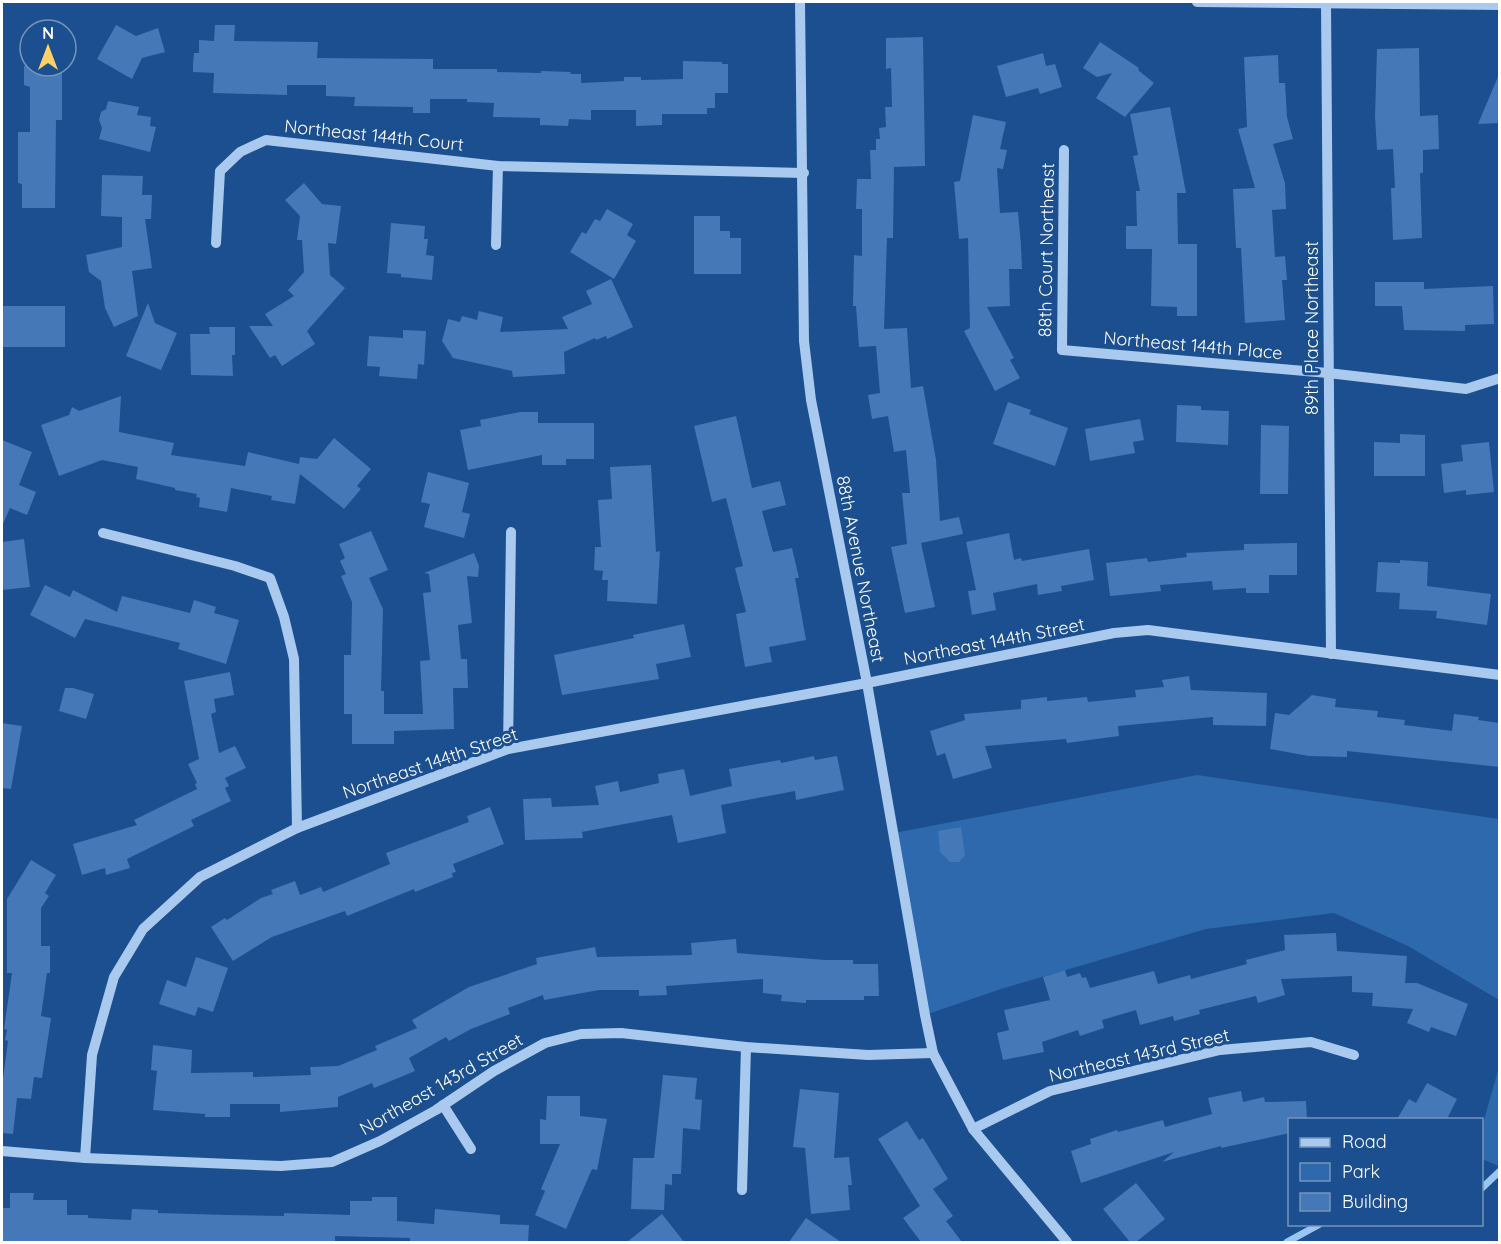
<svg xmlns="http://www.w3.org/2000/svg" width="1501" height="1244" viewBox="0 0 1501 1244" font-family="Quicksand,sans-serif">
	<rect width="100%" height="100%" fill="#1b4f8f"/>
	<g fill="#2e69ad">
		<path d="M1197,775L1499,819V1000L1408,946L1334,913L1206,929L1001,989L925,1015L894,833Z"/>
		<path d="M1499,1067V1166L1482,1159V1127Z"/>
	</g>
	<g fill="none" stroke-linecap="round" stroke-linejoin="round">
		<g stroke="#9cc4f0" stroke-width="7">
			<path d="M1482,1188L1500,1171"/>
			<path d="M1287,1242L1320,1224"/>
		</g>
	</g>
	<g fill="#4478b7">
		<path d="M116,25L136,36L158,28L165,52L142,58L132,79L97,59Z"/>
		<path d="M215,25H235L234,41L318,42L317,58L433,59V69H497V72L541,73V71L571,72L570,74H581V83L624,81V77H641V80L683,79V61L722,62V64H728V93H715V108H707V114H662V125L636,126V110H591V120L569,119L568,126L540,125V118L493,117L494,103L467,102V99H430V113H413V107L354,106L355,97L326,96V85H287V95L213,93L214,73L193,72V64L194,53H199V40L214,41Z"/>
		<path d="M923,37L925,166L894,167L893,238H887L884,329L907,328L911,388L923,386L936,460L940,521L959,517L963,534L921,543L935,607L905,613L891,547L907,544L902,493H910L906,450L894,452L888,416L872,419L868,395L880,393L876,346L859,347L856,306H853L854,255L862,256V209H856L857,179H871L870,150H876V139H880L879,128L886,127L885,107H892L891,68L886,69V38Z"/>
		<path d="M1100,42L1139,68L1138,70L1154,83L1125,117L1096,98L1112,73L1097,77L1083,68Z"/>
		<path d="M1419,48L1420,116L1438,115L1439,149L1423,150V173H1420L1422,238L1393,240L1391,188H1395L1393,149L1377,150L1375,116L1377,49Z"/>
		<path d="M1043,53L1046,66L1055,64L1062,87L1040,94L1038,88L1006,97L997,66Z"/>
		<path d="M1278,55L1279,83H1285L1287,117L1293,139L1273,144L1285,183L1286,209L1272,210L1275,257L1285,256L1287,280H1282L1285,320L1245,323L1241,248H1236L1233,189L1255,188L1238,129L1247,127L1244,57Z"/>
		<path d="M24,66H62V120H56L55,208H22V184L18,183V132H30V87L24,85Z"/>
		<path d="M1500,72V123L1478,124Z"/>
		<path d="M108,101L139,107L137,115L151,117L150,126L156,127L150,152L99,139L102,128L99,120L101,112L106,109Z"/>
		<path d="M1170,107L1186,193H1177L1178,244H1197V316H1177V307L1151,306L1152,249H1126V226H1137L1136,191H1140L1133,156L1138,155L1130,114Z"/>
		<path d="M973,115L1006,122L1000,149L1007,150L1003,169L997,168L1000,213L1018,212L1021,245L1022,269H1009L1010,306L987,307L1014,358L1010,360L1020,378L995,391L964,331L970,328L968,238L959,239L954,182L960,181Z"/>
		<path d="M102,175L143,176L142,195H152L151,219H145L152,268L132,271L138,316L114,327L105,308L101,281L89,272L86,255L122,247V217L101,216Z"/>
		<path d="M304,183L322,204L341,206L336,244L328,243L330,275L345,288L307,331L315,344L282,366L275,355L270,358L249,326H273L265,314L294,296L288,290L304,272L302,240H297L300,216L285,200Z"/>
		<path d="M607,209L633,224L627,235L636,241L614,279L570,252L582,232L586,234L595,219L600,221Z"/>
		<path d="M694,216H720V231H730V238H741V274H694Z"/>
		<path d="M391,223L425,226L424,239H428L426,255L434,256L432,280L401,277V274L387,273Z"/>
		<path d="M611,279L633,327L607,339L606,336L596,340L595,338L564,352L565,374L513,377L512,371L453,358L442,341L448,319L460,322L462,316L477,320L479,311L503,317L500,332L568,329L562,317L592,304L586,291Z"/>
		<path d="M1375,282H1424V289L1493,286L1494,324L1465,325V331L1404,330L1402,306H1375Z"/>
		<path d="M148,303L155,323L177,333L161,370L126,356Z"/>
		<rect x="2" y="306" width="63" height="41"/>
		<path d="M209,327H235V355H232L233,376L191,375L190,334H210Z"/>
		<path d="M403,330L426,331L424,365L418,364L417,379L379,376L380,367L367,366L369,336L403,338Z"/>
		<path d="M121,396L119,432L174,443L171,455L245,466L248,452L299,464L300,457L317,459L334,438L371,469L357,486L361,489L344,509L300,474L295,504L271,500L272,496L231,488L227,512L199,507L200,498L196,497L197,494L175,490V488L136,479L138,467L102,460L59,476L41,425L69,415L72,407L79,411Z"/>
		<path d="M1008,402L1031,410L1029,414L1068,428L1055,466L993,444Z"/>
		<path d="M1177,405L1201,406V410L1229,411L1228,445L1176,442Z"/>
		<path d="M520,412H538V423H594V459H566V465H542V455L468,470L460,430L481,426L480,420Z"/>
		<path d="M736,416L752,488L780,481L786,505L762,511L773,552L792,548L799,578H795L806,640L769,647L772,662L745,667L736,614L746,612L735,568L743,566L726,498L712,502L694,426Z"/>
		<path d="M1140,419L1144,440L1133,442L1135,453L1090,461L1085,429Z"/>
		<path d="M1261,425L1289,426L1288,494H1260Z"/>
		<path d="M1400,434L1425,435V476H1374V442L1400,443Z"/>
		<path d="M2,440L32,452L19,485L36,492L27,515L10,508L2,526Z"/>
		<path d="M1489,442L1494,492L1466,495V490L1444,493L1441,464L1463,461L1461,445Z"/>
		<path d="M651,465L656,552L660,551L657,604L607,601L608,580H602L603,571L594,570L595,547H601L598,500L612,499L610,467Z"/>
		<path d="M428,472L469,483L462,512L470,514L464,538L424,527L430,504L421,502Z"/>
		<path d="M371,531L388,570L369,578L383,609L381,691H384V714H423L420,661L430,660L423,593L431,592L429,574L424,573L474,553L479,566L478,577L467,576L472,623L458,625L461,659H467L468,688H453L454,729L394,731V744H352V714H344V655H351L352,602L341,576L346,574L340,561L345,558L339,544Z"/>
		<path d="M1009,533L1014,560L1021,558L1022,561L1089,549L1094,580L1061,586L1062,591L1038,595L1037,584L993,593L996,610L972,615L968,591L976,590L966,542Z"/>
		<path d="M24,539L30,587L2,590V542Z"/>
		<path d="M1297,543V575H1269V593H1246V588L1213,590L1212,581L1160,585L1161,591L1110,596L1106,563L1147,558L1148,562L1187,557L1186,553L1244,550V544Z"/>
		<path d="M1400,560L1428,562L1427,586L1491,594L1487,625L1436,618L1437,611L1399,609L1400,593L1376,592L1378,562L1400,563Z"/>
		<path d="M45,585L70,597L73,590L117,612L122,596L190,613L194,600L216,607L214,613L239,620L226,664L178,649L180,643L85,619L75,638L30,615Z"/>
		<path d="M684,624L691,657L656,664L659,679L562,695L554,655L634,638L633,635Z"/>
		<path d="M230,672L234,695L214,699L216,712L211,714L219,753L235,746L246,768L225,778L229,786L225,788L231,801L191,820L194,826L127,859L130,868L106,875L105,868L82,875L73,844L137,825L134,820L197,789L195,784L197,783L188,764L199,759L184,681Z"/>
		<path d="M1189,676L1191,690L1267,693L1266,726L1213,725V717L1118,726L1119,736L1067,743L1066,739L985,746L992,768L953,779L945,753L937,756L930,731L965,720L964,714L1021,709V700L1047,697V701L1087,697L1088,702L1136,697L1135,690L1164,687L1162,680Z"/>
		<path d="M65,688H73L94,694L86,719L59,711Z"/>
		<path d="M1312,695L1336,699L1335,707L1378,711L1377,717L1405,720L1404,725L1452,731L1454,714L1479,717L1478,720L1500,723V767L1347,751V757L1309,756L1270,749L1275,713L1289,715Z"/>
		<path d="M2,723L22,726L11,789L2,788Z"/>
		<path d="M814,756L815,760L837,756L844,790L796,800L795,791L721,805L726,833L678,843L672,815L582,832L583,838L525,840L523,799L551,798L552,807L599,805L595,786L618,781L620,792L659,783L658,774L684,769L690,796L732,786L729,769L780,760L781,763Z"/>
		<path d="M490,807L504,844L453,864L456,872L452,873L453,877L415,892L414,889L347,916L345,911L272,937L233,961L211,927L225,918L227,920L261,898L273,894L271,890L295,881L300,895L321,887L323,892L390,864L386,853L469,822L467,816Z"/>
		<path d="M961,827L965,855L959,862H950L940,852L938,831Z"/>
		<path d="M31,860L56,875L45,893L49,896L41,908V946H50V973H47L41,1016L51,1018L42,1078L34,1077L31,1099L17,1098L13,1134L2,1133V1086L8,1041L5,1040L7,1030L4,1029L12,973H7V899Z"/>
		<path d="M1336,933L1337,951L1407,956L1405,983H1417L1468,1004L1456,1036L1431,1027L1429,1032L1407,1023L1413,1009L1372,1006L1373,993L1352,992V976L1281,979L1285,995L1258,1003L1256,996L1199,1010L1200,1014L1174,1021L1173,1016L1140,1025L1136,1010L1102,1020L1104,1028L1080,1036L1078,1030L1042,1042L1044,1052L1003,1060L997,1033L1009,1030L1004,1010L1050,1000L1043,977L1065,970L1067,977L1080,973L1082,978L1086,977L1090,988L1154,971L1158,984L1190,975L1191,979L1247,964L1246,960L1285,950L1284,935Z"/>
		<path d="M736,939L737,953L825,960H853V964H878L879,996H864V1000H806V1003L781,1001L782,995L763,993V979L666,986L667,995L639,996V990H599L544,1000L543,995L508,1008L510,1014L471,1029L449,1041L446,1037L409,1058L415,1071L374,1088L372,1083L338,1097V1107L280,1112V1104H230V1117H205V1114L153,1110L157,1071L151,1070L153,1045L192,1050L191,1073L253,1072V1077L311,1075L310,1067L338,1066L377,1050L375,1046L417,1028L412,1020L469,987L537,964L536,958L595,947L597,957L692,955L691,943Z"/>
		<path d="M196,957L228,968L213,1012L198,1007L195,1016L159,1004L167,980L186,987Z"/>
		<path d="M663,1075L697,1078L695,1099L702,1100L700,1130L683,1128L681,1174H672V1185L665,1184L664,1210L631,1209L633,1158H654Z"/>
		<path d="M1427,1083L1457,1099L1447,1119H1397L1409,1099L1416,1103Z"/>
		<path d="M800,1089L839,1093L834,1158L849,1157L852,1185H848L850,1210L811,1214L805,1148L793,1147Z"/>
		<path d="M1241,1091L1243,1102L1264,1097L1265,1102L1306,1101L1307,1119H1290V1133L1221,1148V1146L1162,1162L1174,1152L1081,1183L1071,1151L1091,1144L1090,1139L1117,1130L1118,1132L1163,1120L1165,1127L1212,1114L1208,1098Z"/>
		<path d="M547,1096H580V1116L607,1119L597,1170L592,1169L566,1229L535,1215L545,1191L541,1189L560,1144H540V1119L546,1120Z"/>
		<path d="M907,1121L919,1140L923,1138L948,1179L933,1189L953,1216L946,1221L962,1242H921L903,1218L920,1206L878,1139Z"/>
		<path d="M1136,1183L1165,1219L1136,1242H1130L1103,1209Z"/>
		<path d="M10,1193H34L33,1200H67V1215H88V1218L131,1220L132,1209L158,1210V1213L228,1215L284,1216V1213L350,1215V1201H372V1197H397V1221L434,1224L435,1209L500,1215V1224L529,1225L528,1242H410V1238L335,1236V1242H2V1208H10Z"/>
		<path d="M662,1214L684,1242H627Z"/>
		<path d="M806,1218L841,1242H789Z"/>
	</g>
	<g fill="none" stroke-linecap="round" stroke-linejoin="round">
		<g stroke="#a9c9ee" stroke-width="10">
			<path d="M800,2L804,341L811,400L867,683L925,1015L933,1053L973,1129L1067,1242"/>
			<path d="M1197,2L1500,5"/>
			<path d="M1326,3L1331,654"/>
			<path d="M1064,150L1062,350L1328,373L1466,389L1500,378"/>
			<path d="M216,243L220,171L240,152L266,140L498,166L804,173"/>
			<path d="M496,245L498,166"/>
			<path d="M103,533L235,566L270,578L284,617L294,659L297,828"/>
			<path d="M508,749L511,532"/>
			<path d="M443,1105L471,1149"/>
			<path d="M973,1129L1050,1091L1220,1050L1311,1042L1354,1055"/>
			<path d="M2,1151L85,1158L281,1166L332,1162L380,1141L436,1110L494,1071L545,1043L581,1034L621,1033L746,1047L868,1055L933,1053"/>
			<path d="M85,1158L92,1055L114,977L143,929L200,877L297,828L508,749L867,683L1114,633L1148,630L1500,675"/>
			<path d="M742,1190L746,1047"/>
		</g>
	</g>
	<g text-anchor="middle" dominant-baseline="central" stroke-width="6" stroke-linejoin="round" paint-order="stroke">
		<g font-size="18" fill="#fff" stroke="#1b4f8f">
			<text transform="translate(374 135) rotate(6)">Northeast 144th Court</text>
			<text transform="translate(1046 250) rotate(-89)">88th Court Northeast</text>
			<text transform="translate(1311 328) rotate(-90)">89th Place Northeast</text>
			<text transform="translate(1193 345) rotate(5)">Northeast 144th Place</text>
			<text transform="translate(861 569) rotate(79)">88th Avenue Northeast</text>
			<text transform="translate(994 641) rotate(-11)">Northeast 144th Street</text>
			<text transform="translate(430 763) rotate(-19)">Northeast 144th Street</text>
			<text transform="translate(1139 1055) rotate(-13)">Northeast 143rd Street</text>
			<text transform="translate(441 1084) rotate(-30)">Northeast 143rd Street</text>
		</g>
	</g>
	<rect width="1501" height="1244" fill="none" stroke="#ffffff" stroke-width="6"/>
	<rect x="1288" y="1118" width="195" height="108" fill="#1b4f8f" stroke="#7695bc" stroke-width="1.5"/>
	<rect x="1300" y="1138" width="30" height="9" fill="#a9c9ee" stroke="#7695bc" stroke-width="1.5"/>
	<text x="1342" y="1148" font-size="18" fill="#ffffff">Road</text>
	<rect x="1300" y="1163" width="30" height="18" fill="#2e69ad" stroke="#7695bc" stroke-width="1.5"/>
	<text x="1342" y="1178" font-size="18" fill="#ffffff">Park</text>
	<rect x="1300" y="1193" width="30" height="18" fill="#4478b7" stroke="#7695bc" stroke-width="1.5"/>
	<text x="1342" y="1208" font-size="18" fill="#ffffff">Building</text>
	<g transform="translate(48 48)"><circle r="28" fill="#1b4f8f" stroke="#7695bc" stroke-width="1.5"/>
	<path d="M0-4.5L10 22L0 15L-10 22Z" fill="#ffd166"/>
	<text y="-9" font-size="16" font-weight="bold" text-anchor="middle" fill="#ffffff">N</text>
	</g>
</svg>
